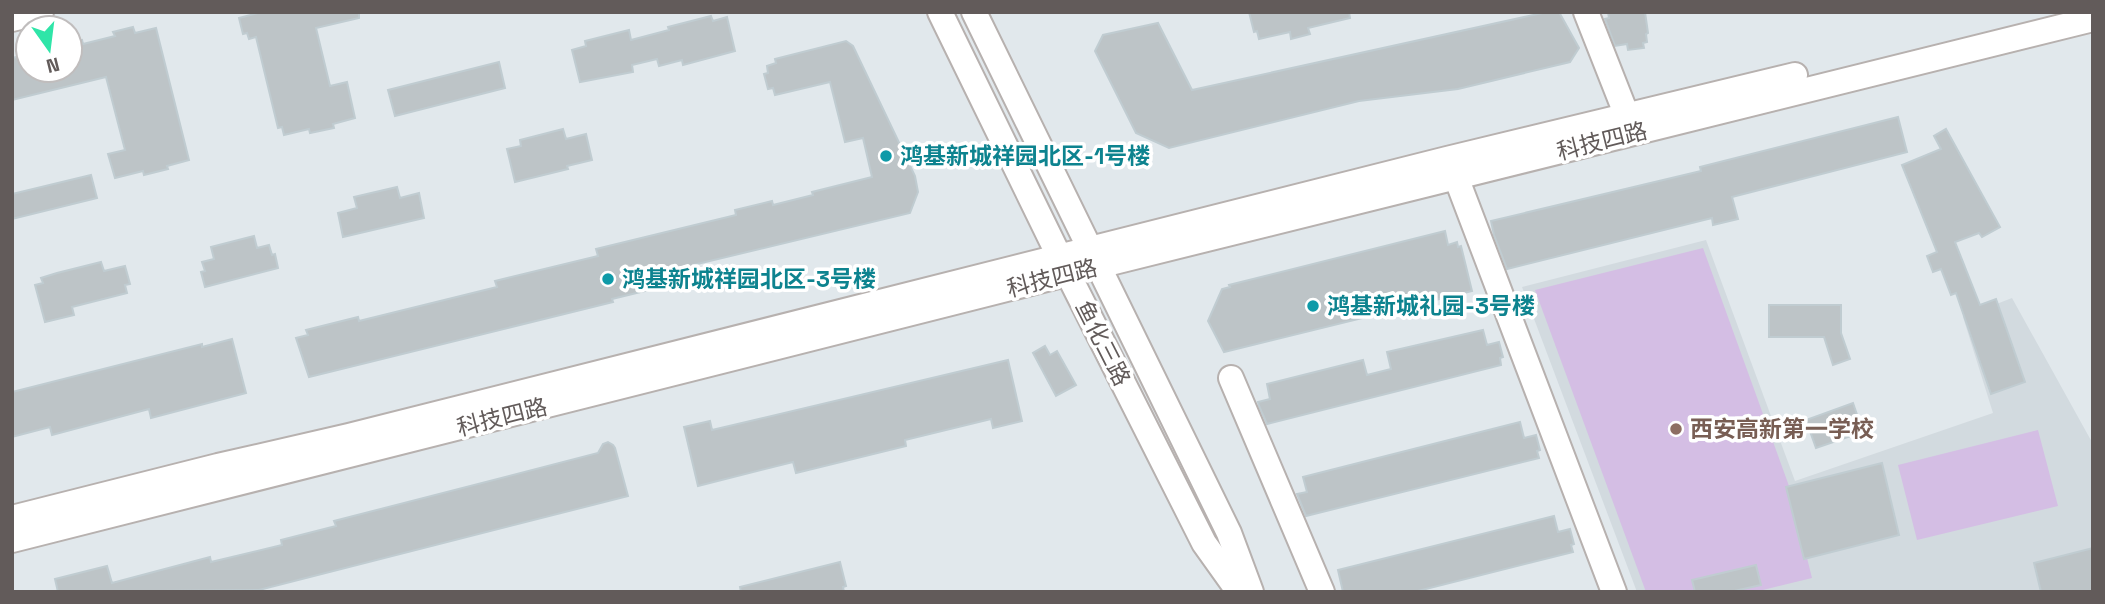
<svg xmlns="http://www.w3.org/2000/svg" width="2105" height="604" viewBox="0 0 2105 604" font-family="'Space Grotesk','Noto Sans SC',sans-serif">
	<rect width="100%" height="100%" fill="#e1e8ec"/>
	<path fill="#d2dadf" d="M1706,240L1795,481L1993,413L1963,317L2012,298L2093,444V592H1637L1522,287Z"/>
	<g fill="#d4bee4">
		<path d="M1703,248L1789,486L1812,578L1755,592H1646L1535,290Z"/>
		<path d="M2038,430L2058,506L1917,540L1898,465Z"/>
	</g>
	<g fill="#bdc4c7" stroke="#c0ccd1" stroke-width="2">
		<path d="M262,12H359V18L316,28L330,86L347,82L355,118L333,124L334,128L310,133L309,129L284,135L282,127L278,128L256,37L249,39L247,33L243,34L239,18Z"/>
		<path d="M1249,12H1349L1350,18L1308,28L1310,34L1291,39L1290,32L1259,39L1257,31L1254,32Z"/>
		<path d="M1547,12H1559L1579,48L1570,62L1458,89L1359,101L1169,148L1136,133L1095,51L1103,35L1158,23L1192,90Z"/>
		<path d="M1608,12H1645L1648,33L1646,34L1647,42L1643,43L1644,48L1628,50L1627,44L1615,46L1605,19L1609,18Z"/>
		<path d="M711,16L713,21L727,17L735,51L683,65L682,60L659,66L657,59L632,65L633,72L580,82L572,50L586,46L585,41L629,30L631,40L669,30L668,27Z"/>
		<path d="M133,27L135,33L156,28L189,160L167,166L168,169L144,175L143,171L115,178L108,154L125,150L106,77L12,100V58L28,54V70H70V43L82,40L83,44L115,36L113,32Z"/>
		<path d="M846,41L853,46L915,176L918,192L910,213L693,265L695,273L655,283L657,288L612,299L613,302L309,377L296,338L308,335L306,330L358,317L359,321L497,287L495,281L598,256L596,249L736,215L735,210L772,201L773,205L813,195L812,192L872,177L863,138L845,142L830,82L775,95L773,88L768,89L764,74L768,73L767,66L776,63L775,59Z"/>
		<path d="M499,62L505,88L395,116L388,90Z"/>
		<path d="M1898,117L1907,152L1732,197L1738,219L1713,225L1712,218L1507,269L1494,235L1491,221L1701,171L1700,167Z"/>
		<path d="M563,129L566,139L586,134L592,160L567,166L568,169L515,182L507,149L521,146L520,140Z"/>
		<path d="M1946,129L2000,227L1982,237L1979,233L1955,242L1980,305L1996,299L2025,382L1991,394L1956,293L1951,295L1941,269L1933,272L1927,256L1937,252L1902,165L1941,149L1934,136Z"/>
		<path d="M91,175L97,198L12,219V194Z"/>
		<path d="M397,187L400,198L419,193L424,218L343,237L338,213L357,208L354,197Z"/>
		<path d="M1445,231L1448,245L1457,242L1458,247L1461,246L1472,291L1224,352L1208,321L1222,289L1230,287L1229,285Z"/>
		<path d="M254,236L257,248L269,245L272,255L275,254L278,268L205,287L201,272L205,271L202,262L214,259L211,247Z"/>
		<path d="M101,262L104,271L125,266L130,284L125,285L127,293L72,307L74,315L45,322L35,285L43,283L41,278L57,273Z"/>
		<path d="M1769,305H1841V333L1850,359L1833,365L1824,337H1769Z"/>
		<path d="M1483,330L1487,345L1499,342L1503,357L1500,358L1501,365L1267,424L1259,406L1258,402L1270,399L1267,384L1363,360L1367,375L1391,369L1387,352Z"/>
		<path d="M232,339L246,393L151,418L149,409L52,435L50,427L12,437V392L202,344V347Z"/>
		<path d="M1045,346L1050,355L1057,351L1076,385L1056,396L1033,353Z"/>
		<path d="M1008,360L1022,421L993,428L991,419L905,440L906,446L796,473L793,462L698,486L684,427L710,421L712,430Z"/>
		<path d="M1853,403L1863,432L1816,448L1806,420Z"/>
		<path d="M1520,422L1524,438L1536,435L1540,450L1537,451L1539,458L1306,516L1297,494L1307,492L1303,477Z"/>
		<path d="M608,442L613,445L615,448L628,496L259,590L58,592L55,579L107,566L112,583L210,557L211,562L282,545L281,540L336,526L334,521L598,453L603,444Z"/>
		<path d="M1882,463L1899,535L1804,559L1786,487Z"/>
		<path d="M1554,516L1558,532L1570,529L1574,544L1571,545L1573,552L1414,592H1343L1338,570Z"/>
		<path d="M2093,548V592H2041L2034,563Z"/>
		<path d="M840,562L846,586L843,587L844,592H741L740,587Z"/>
		<path d="M1756,565L1761,585L1730,592H1695L1692,580Z"/>
	</g>
	<g fill="none" stroke-linecap="round" stroke-linejoin="round">
		<g stroke="#b7b1af" stroke-width="28">
			<g id="minor">
				<path d="M940,12L1060,258L1204,543L1239,592"/>
				<path d="M974,12L1229,533L1251,592"/>
				<path d="M1586,12L1627,116"/>
				<path d="M12,19L41,12"/>
				<path d="M1456,177L1614,592"/>
				<path d="M1231,378L1322,592"/>
				<path d="M12,518L218,466L349,436L1447,159L1795,75"/>
				<path d="M12,540L1098,266L2093,19"/>
			</g>
		</g>
		<use href="#minor" stroke="#fff" stroke-width="24"/>
	</g>
	<g fill="#0f9aa8" stroke="#fff" stroke-width="2.5">
		<circle cx="886" cy="156" r="7"/>
		<circle cx="608" cy="279" r="7"/>
		<circle cx="1313" cy="306" r="7"/>
	</g>
	<circle fill="#8d6e63" stroke="#fff" stroke-width="2.5" cx="1676" cy="429" r="7"/>
	<g text-anchor="middle" dominant-baseline="central" stroke-width="7" stroke-linejoin="round" paint-order="stroke">
		<g font-size="23" fill="#625b5a" stroke="#fff">
			<text transform="translate(1602 141) rotate(-14)">科技四路</text>
			<text transform="translate(1052 278) rotate(-14)">科技四路</text>
			<text transform="translate(1103 343) rotate(63)">鱼化三路</text>
			<text transform="translate(502 417) rotate(-14)">科技四路</text>
		</g>
		<g font-size="23" font-weight="bold" fill="#0d838f" stroke="#fff" text-anchor="start">
			<text x="900" y="156">鸿基新城祥园北区-1号楼</text>
			<text x="622" y="279">鸿基新城祥园北区-3号楼</text>
			<text x="1327" y="306">鸿基新城礼园-3号楼</text>
		</g>
		<g font-size="23" font-weight="bold" fill="#785e54" stroke="#fff" text-anchor="start">
			<text x="1690" y="429">西安高新第一学校</text>
		</g>
	</g>
	<rect width="2105" height="604" fill="none" stroke="#625b5a" stroke-width="28"/>
	<g transform="translate(49 49) rotate(166)"><circle r="33" fill="#ffffff" stroke="#c0bdbd" stroke-width="2"/>
	<path d="M0-5L12 26L0 18L-12 26Z" fill="#2fe5a8"/>
	<text y="-10" font-size="19" font-weight="bold" text-anchor="middle" fill="#625b5a">N</text>
	</g>
</svg>
